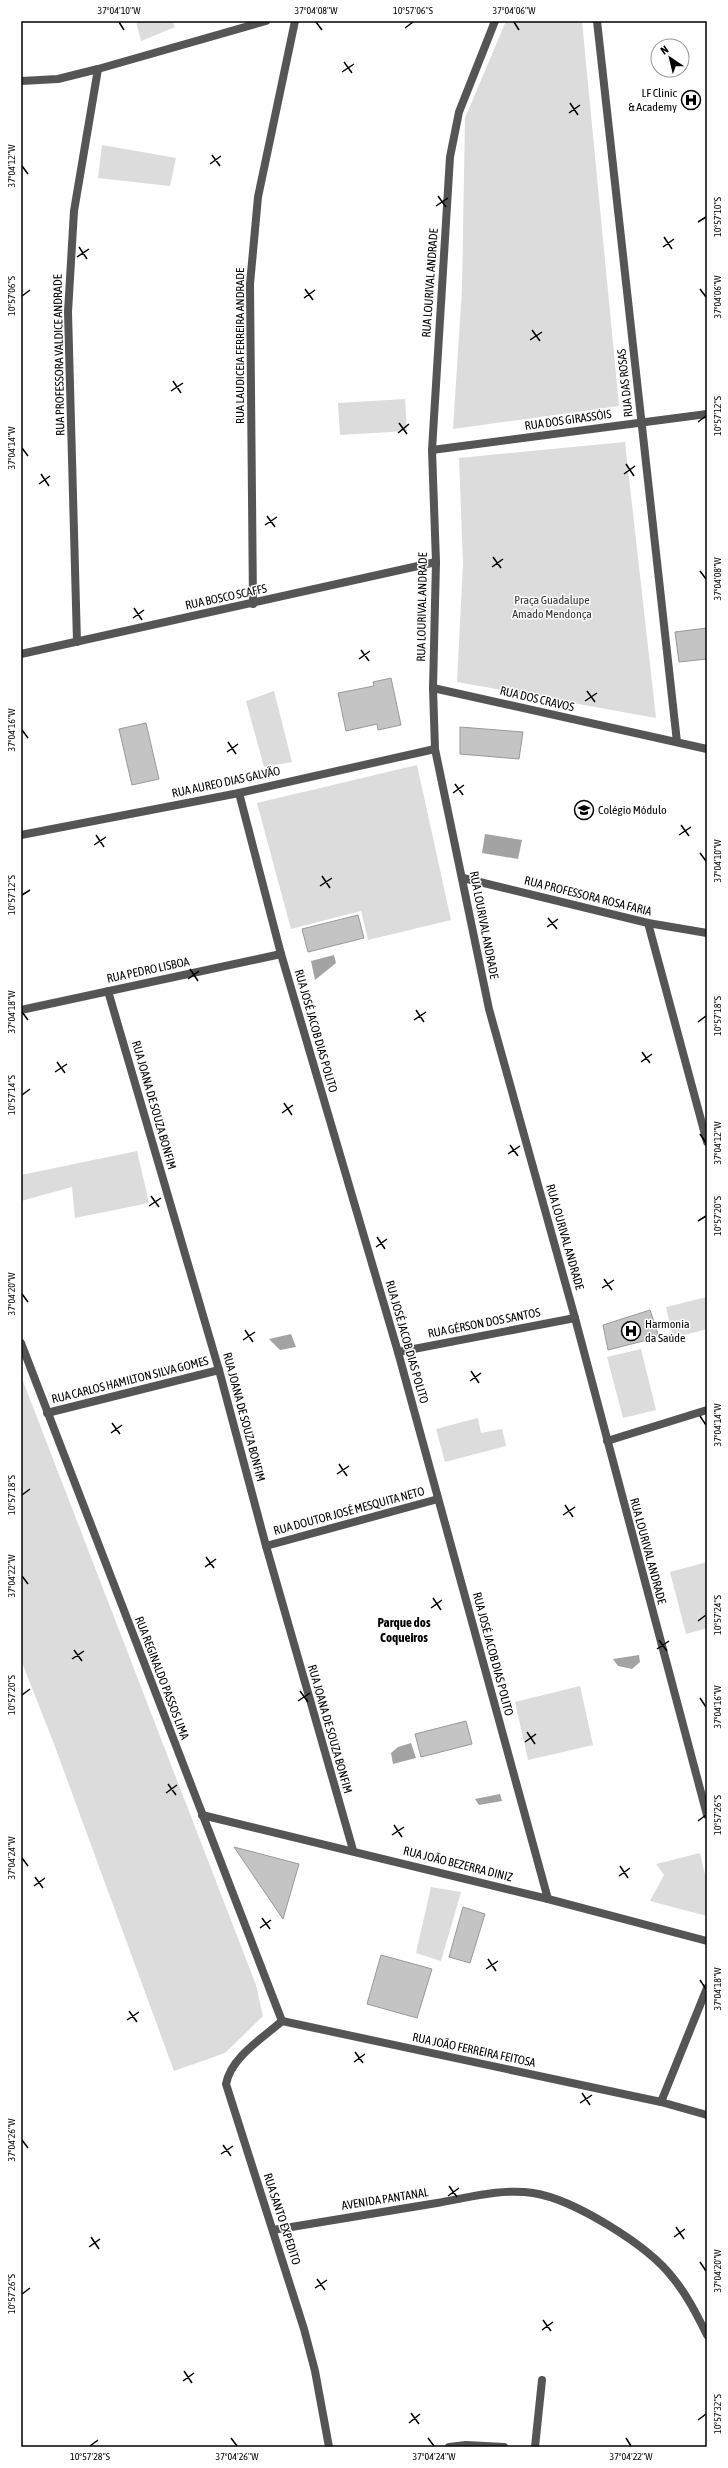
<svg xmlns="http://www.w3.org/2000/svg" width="728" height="2468" viewBox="0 0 728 2468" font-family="'Asap Condensed',sans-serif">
	<rect width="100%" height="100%" fill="#fff"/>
	<g fill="#dcdcdc">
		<path d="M136,21H172L175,27L141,41Z"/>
		<path d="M506,21H582L619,406L453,429L462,289L465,118Z"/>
		<path d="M102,145L176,158L170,186L98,178Z"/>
		<path d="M405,399L407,431L340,435L338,403Z"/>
		<path d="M625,442L656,718L457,682L463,563L459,458Z"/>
		<path d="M274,691L292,762L264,767L246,701Z"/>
		<path d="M417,765L451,920L368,940L361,911L291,929L257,803Z"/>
		<path d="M137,1151L149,1203L75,1218L72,1187L21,1201V1175Z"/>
		<path d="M707,1297V1329L673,1338L666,1307Z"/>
		<path d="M641,1349L656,1410L623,1418L607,1357Z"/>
		<path d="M21,1376L256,1985L263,2016L225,2053L174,2071L54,1744L21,1660Z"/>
		<path d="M478,1418L481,1433L502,1429L506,1446L445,1462L436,1429Z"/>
		<path d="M707,1562V1628L686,1634L670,1572Z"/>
		<path d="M580,1686L593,1745L528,1760L515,1702Z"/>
		<path d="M700,1853L707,1883V1916L650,1901L664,1875L656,1864Z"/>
		<path d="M431,1887L461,1892L441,1961L416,1953Z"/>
	</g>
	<g fill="#a3a3a3">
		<path d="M485,834L522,840L518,859L482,853Z"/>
		<path d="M334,955L336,963L315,980L311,961Z"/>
		<path d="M291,1334L296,1347L280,1350L269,1339Z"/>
		<path d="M639,1655L640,1662L632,1669L618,1666L613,1659Z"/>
		<path d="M411,1743L416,1758L393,1764L391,1753L398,1747Z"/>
		<path d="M500,1794L502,1801L479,1805L475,1799Z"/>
	</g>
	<g fill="#c4c4c4" stroke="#999">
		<path d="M707,628V659L679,662L675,632Z"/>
		<path d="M391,678L401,725L378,730L377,724L346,731L338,693L374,686L373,682Z"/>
		<path d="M146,723L159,779L132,785L119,729Z"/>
		<path d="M460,727L523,732L519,759L460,754Z"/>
		<path d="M358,915L364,938L308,952L302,929Z"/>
		<path d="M650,1310L659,1337L608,1350L603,1325Z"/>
		<path d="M466,1721L472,1744L421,1757L415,1734Z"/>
		<path d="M234,1847L299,1864L283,1919Z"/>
		<path d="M463,1907L485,1914L470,1963L449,1957Z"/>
		<path d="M381,1955L432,1969L417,2018L367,2004Z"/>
	</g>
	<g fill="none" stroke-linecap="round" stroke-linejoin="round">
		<path stroke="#555" stroke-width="8" d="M535,2447L542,2380"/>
		<g stroke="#555" stroke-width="8">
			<path d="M495,21L459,112L450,157L432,450L436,562L433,688L435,749L489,1009L575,1318L707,1815"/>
			<path d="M597,21L677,742"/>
			<path d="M21,81L58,79L98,69L266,21"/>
			<path d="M432,450L707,414"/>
			<path d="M253,604L250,284L258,197L295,21"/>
			<path d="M77,642L68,312L74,211L98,69"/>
			<path d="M21,654L436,562"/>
			<path d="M433,688L707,749"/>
			<path d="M239,793L281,954L398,1352L548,1899"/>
			<path d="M21,835L239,793L435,749"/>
			<path d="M463,878L648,923L707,933"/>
			<path d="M648,923L707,1142"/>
			<path d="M108,991L219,1370L266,1546L353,1850"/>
			<path d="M21,1010L281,954"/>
			<path d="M21,1343L282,2021"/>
			<path d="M398,1352L575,1318"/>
			<path d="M47,1413L219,1370"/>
			<path d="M607,1441L707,1410"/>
			<path d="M266,1546L438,1499"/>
			<path d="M202,1815L548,1899L707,1941"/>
			<path d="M282,2021C263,2038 231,2057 226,2084L304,2329L315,2371L329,2447"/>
			<path d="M282,2021L661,2102L707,2115"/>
			<path d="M661,2102L707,1988"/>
			<path d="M273,2230C327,2221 382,2212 437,2203C467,2198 502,2188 533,2193C573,2199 648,2245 673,2278C687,2295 697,2315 707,2335"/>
			<path d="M449,2447L466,2445L504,2447"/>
		</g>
	</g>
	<path fill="none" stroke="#000" stroke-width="1.5" d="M119,22L124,30M316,22L322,30M514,22L519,30M405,28L413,22M344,62L352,73M342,72L354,64M570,103L578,115M569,113L580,105M212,155L220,166M210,164L221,156M22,166L28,174M438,196L446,207M436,206L448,198M698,222L706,217M664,237L672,249M79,247L87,259M663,247L674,239M77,257L89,249M305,289L313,300M700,289L706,297M22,296L30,290M304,298L315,290M532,330L540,341M530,340L542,332M173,381L181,393M171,391L183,383M698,422L706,416M399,423L407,434M398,433L409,424M22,448L28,456M626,464L634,476M41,474L49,486M624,474L635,466M39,484L50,476M267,516L275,527M265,525L277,517M493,557L501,568M492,567L503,559M700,571L706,579M134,608L142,620M133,618L144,610M361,650L369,661M359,659L370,651M587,691L595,702M585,701L597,693M22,730L28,738M228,742L236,754M227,752L238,744M455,784L463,795M453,793L464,785M681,825L689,836M96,835L104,847M679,835L691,827M94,845L106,837M700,853L706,861M322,876L330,888M320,886L332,878M22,895L30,890M548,918L557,929M547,927L558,919M190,969L198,981M188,979L199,971M416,1010L424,1022M22,1012L28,1020M414,1020L426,1012M698,1022L706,1016M642,1052L650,1063M57,1062L65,1073M641,1062L652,1054M55,1072L67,1064M22,1095L30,1089M284,1103L292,1115M282,1113L293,1105M700,1134L706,1143M510,1145L518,1156M508,1154L520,1146M151,1196L159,1207M149,1206L161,1198M698,1221L706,1216M377,1237L385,1249M376,1247L387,1239M604,1279L612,1290M602,1288L614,1280M22,1294L28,1302M245,1330L253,1342M243,1340L255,1332M471,1371L479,1383M470,1381L481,1373M700,1416L706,1425M112,1423L120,1434M111,1433L122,1425M339,1464L347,1476M337,1474L349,1466M22,1495L30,1489M565,1505L573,1517M563,1515L575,1507M206,1557L214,1568M205,1567L216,1559M22,1576L28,1584M433,1598L441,1610M431,1608L442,1600M698,1621L706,1615M659,1640L667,1651M657,1649L669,1641M74,1650L82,1661M72,1659L84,1651M300,1691L308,1702M22,1695L30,1689M700,1698L706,1707M298,1701L310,1693M527,1732L535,1744M525,1742L536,1734M168,1784L176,1795M166,1793L177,1785M698,1821L706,1815M394,1825L402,1837M392,1835L404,1827M22,1858L28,1866M620,1866L628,1878M619,1876L630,1868M35,1877L43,1888M34,1886L45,1878M262,1918L270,1929M260,1928L271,1920M488,1959L496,1971M486,1969L498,1961M700,1980L706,1989M129,2011L137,2022M127,2020L139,2012M355,2052L363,2063M354,2062L365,2054M582,2093L590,2105M580,2103L592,2095M22,2140L28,2148M223,2145L231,2156M221,2154L233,2146M449,2186L457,2197M448,2196L459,2188M676,2227L684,2239M91,2237L99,2249M674,2237L685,2229M89,2247L100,2239M700,2262L706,2271M317,2279L325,2290M315,2288L327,2280M22,2294L30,2288M543,2320L551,2331M542,2330L553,2322M184,2371L192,2383M183,2381L194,2373M411,2413L419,2424M698,2420L706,2414M409,2423L420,2414M231,2438L237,2446M428,2438L434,2446M626,2438L631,2446M90,2446L98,2440"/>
	<defs>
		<g id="hospital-ring" transform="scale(1)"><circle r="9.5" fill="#fff" stroke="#000" stroke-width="1.5"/><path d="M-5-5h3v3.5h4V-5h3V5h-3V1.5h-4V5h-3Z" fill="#000"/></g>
		<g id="school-ring" transform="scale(1)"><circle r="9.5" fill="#fff" stroke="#000" stroke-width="1.5"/><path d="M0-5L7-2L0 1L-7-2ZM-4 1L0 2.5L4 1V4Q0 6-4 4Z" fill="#000"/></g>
	</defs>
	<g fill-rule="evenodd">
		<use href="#hospital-ring" x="691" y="100"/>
		<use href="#school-ring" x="584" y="810"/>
		<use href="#hospital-ring" x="631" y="1331"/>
	</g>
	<g text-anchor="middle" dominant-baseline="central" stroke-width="3" stroke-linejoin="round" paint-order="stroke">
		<g font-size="12" fill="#000" stroke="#fff" text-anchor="start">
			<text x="677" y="93" text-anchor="end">LF Clinic<tspan x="677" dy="14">&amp; Academy</tspan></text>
			<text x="598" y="810">Colégio Módulo</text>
			<text x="645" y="1324">Harmonia<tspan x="645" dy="14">da Saúde</tspan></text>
		</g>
		<g font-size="12" fill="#000" stroke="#fff">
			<text transform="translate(430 283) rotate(-86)">RUA LOURIVAL ANDRADE</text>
			<text transform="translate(240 346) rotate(-90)">RUA LAUDICEIA FERREIRA ANDRADE</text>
			<text transform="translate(59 355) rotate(-91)">RUA PROFESSORA VALDICE ANDRADE</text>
			<text transform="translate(625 383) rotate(-96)">RUA DAS ROSAS</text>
			<text transform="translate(568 420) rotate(-8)">RUA DOS GIRASSÓIS</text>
			<text transform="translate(226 597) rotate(-12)">RUA BOSCO SCAFFS</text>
			<text transform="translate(422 607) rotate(-89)">RUA LOURIVAL ANDRADE</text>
			<text transform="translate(537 699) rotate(13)">RUA DOS CRAVOS</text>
			<text transform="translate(226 782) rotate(-12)">RUA AUREO DIAS GALVÃO</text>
			<text transform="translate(588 896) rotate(14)">RUA PROFESSORA ROSA FARIA</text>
			<text transform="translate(484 925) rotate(79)">RUA LOURIVAL ANDRADE</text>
			<text transform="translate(148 970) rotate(-12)">RUA PEDRO LISBOA</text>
			<text transform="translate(316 1031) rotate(74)">RUA JOSÉ JACOB DIAS POLITO</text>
			<text transform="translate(154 1105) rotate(74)">RUA JOANA DE SOUZA BONFIM</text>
			<text transform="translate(565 1237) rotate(74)">RUA LOURIVAL ANDRADE</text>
			<text transform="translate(484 1323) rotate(-11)">RUA GÉRSON DOS SANTOS</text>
			<text transform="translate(407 1342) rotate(74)">RUA JOSÉ JACOB DIAS POLITO</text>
			<text transform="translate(130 1380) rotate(-14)">RUA CARLOS HAMILTON SILVA GOMES</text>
			<text transform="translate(244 1417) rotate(75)">RUA JOANA DE SOUZA BONFIM</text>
			<text transform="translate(349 1511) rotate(-15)">RUA DOUTOR JOSÉ MESQUITA NETO</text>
			<text transform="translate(648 1551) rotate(75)">RUA LOURIVAL ANDRADE</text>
			<text transform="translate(493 1654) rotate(75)">RUA JOSÉ JACOB DIAS POLITO</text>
			<text transform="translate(162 1678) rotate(69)">RUA REGINALDO PASSOS LIMA</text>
			<text transform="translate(330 1729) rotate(74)">RUA JOANA DE SOUZA BONFIM</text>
			<text transform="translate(458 1864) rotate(14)">RUA JOÃO BEZERRA DINIZ</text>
			<text transform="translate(474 2050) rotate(12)">RUA JOÃO FERREIRA FEITOSA</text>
			<text transform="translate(385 2199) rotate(-9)">AVENIDA PANTANAL</text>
			<text transform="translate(282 2219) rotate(72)">RUA SANTO EXPEDITO</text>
		</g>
		<g font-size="12" fill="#333" stroke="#fff">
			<text x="552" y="600">Praça Guadalupe<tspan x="552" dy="14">Amado Mendonça</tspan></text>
		</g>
		<g font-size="13" font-weight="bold" fill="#000" stroke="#fff">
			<text x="404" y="1622">Parque dos<tspan x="404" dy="15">Coqueiros</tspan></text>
		</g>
	</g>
	<rect width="728" height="2468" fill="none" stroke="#ffffff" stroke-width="44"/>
	<g transform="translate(670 58) rotate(325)"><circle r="19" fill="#ffffff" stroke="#999999"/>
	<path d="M0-3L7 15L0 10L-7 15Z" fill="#000000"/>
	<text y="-6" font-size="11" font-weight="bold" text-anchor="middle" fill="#000000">N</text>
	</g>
	<rect x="22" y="22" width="684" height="2424" fill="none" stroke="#000" stroke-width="1.5"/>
	<g font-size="10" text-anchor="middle" fill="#000">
		<text x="119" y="14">37°04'10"W</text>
		<text x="316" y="14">37°04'08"W</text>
		<text x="413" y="14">10°57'06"S</text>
		<text x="514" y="14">37°04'06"W</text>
		<text transform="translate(11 166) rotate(-90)" y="4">37°04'12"W</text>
		<text transform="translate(717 217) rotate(-90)" y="4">10°57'10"S</text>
		<text transform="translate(11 296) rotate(-90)" y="4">10°57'06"S</text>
		<text transform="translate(717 297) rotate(-90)" y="4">37°04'06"W</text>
		<text transform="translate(717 416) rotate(-90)" y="4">10°57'12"S</text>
		<text transform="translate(11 448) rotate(-90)" y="4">37°04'14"W</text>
		<text transform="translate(717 579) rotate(-90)" y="4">37°04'08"W</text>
		<text transform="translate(11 730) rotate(-90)" y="4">37°04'16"W</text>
		<text transform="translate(717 861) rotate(-90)" y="4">37°04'10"W</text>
		<text transform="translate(11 895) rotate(-90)" y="4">10°57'12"S</text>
		<text transform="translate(11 1012) rotate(-90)" y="4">37°04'18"W</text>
		<text transform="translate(717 1016) rotate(-90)" y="4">10°57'18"S</text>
		<text transform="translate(11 1095) rotate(-90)" y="4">10°57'14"S</text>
		<text transform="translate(717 1143) rotate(-90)" y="4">37°04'12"W</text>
		<text transform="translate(717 1216) rotate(-90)" y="4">10°57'20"S</text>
		<text transform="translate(11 1294) rotate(-90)" y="4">37°04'20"W</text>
		<text transform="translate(717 1425) rotate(-90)" y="4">37°04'14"W</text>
		<text transform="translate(11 1495) rotate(-90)" y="4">10°57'18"S</text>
		<text transform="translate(11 1576) rotate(-90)" y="4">37°04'22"W</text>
		<text transform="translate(717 1615) rotate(-90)" y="4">10°57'24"S</text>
		<text transform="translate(11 1695) rotate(-90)" y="4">10°57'20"S</text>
		<text transform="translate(717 1707) rotate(-90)" y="4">37°04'16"W</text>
		<text transform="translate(717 1815) rotate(-90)" y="4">10°57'26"S</text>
		<text transform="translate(11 1858) rotate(-90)" y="4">37°04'24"W</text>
		<text transform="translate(717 1989) rotate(-90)" y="4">37°04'18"W</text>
		<text transform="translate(11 2140) rotate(-90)" y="4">37°04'26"W</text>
		<text transform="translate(717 2271) rotate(-90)" y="4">37°04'20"W</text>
		<text transform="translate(11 2294) rotate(-90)" y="4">10°57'26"S</text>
		<text transform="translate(717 2414) rotate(-90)" y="4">10°57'32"S</text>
		<text x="90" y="2460">10°57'28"S</text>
		<text x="237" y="2460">37°04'26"W</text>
		<text x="434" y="2460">37°04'24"W</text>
		<text x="631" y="2460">37°04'22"W</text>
	</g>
</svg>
